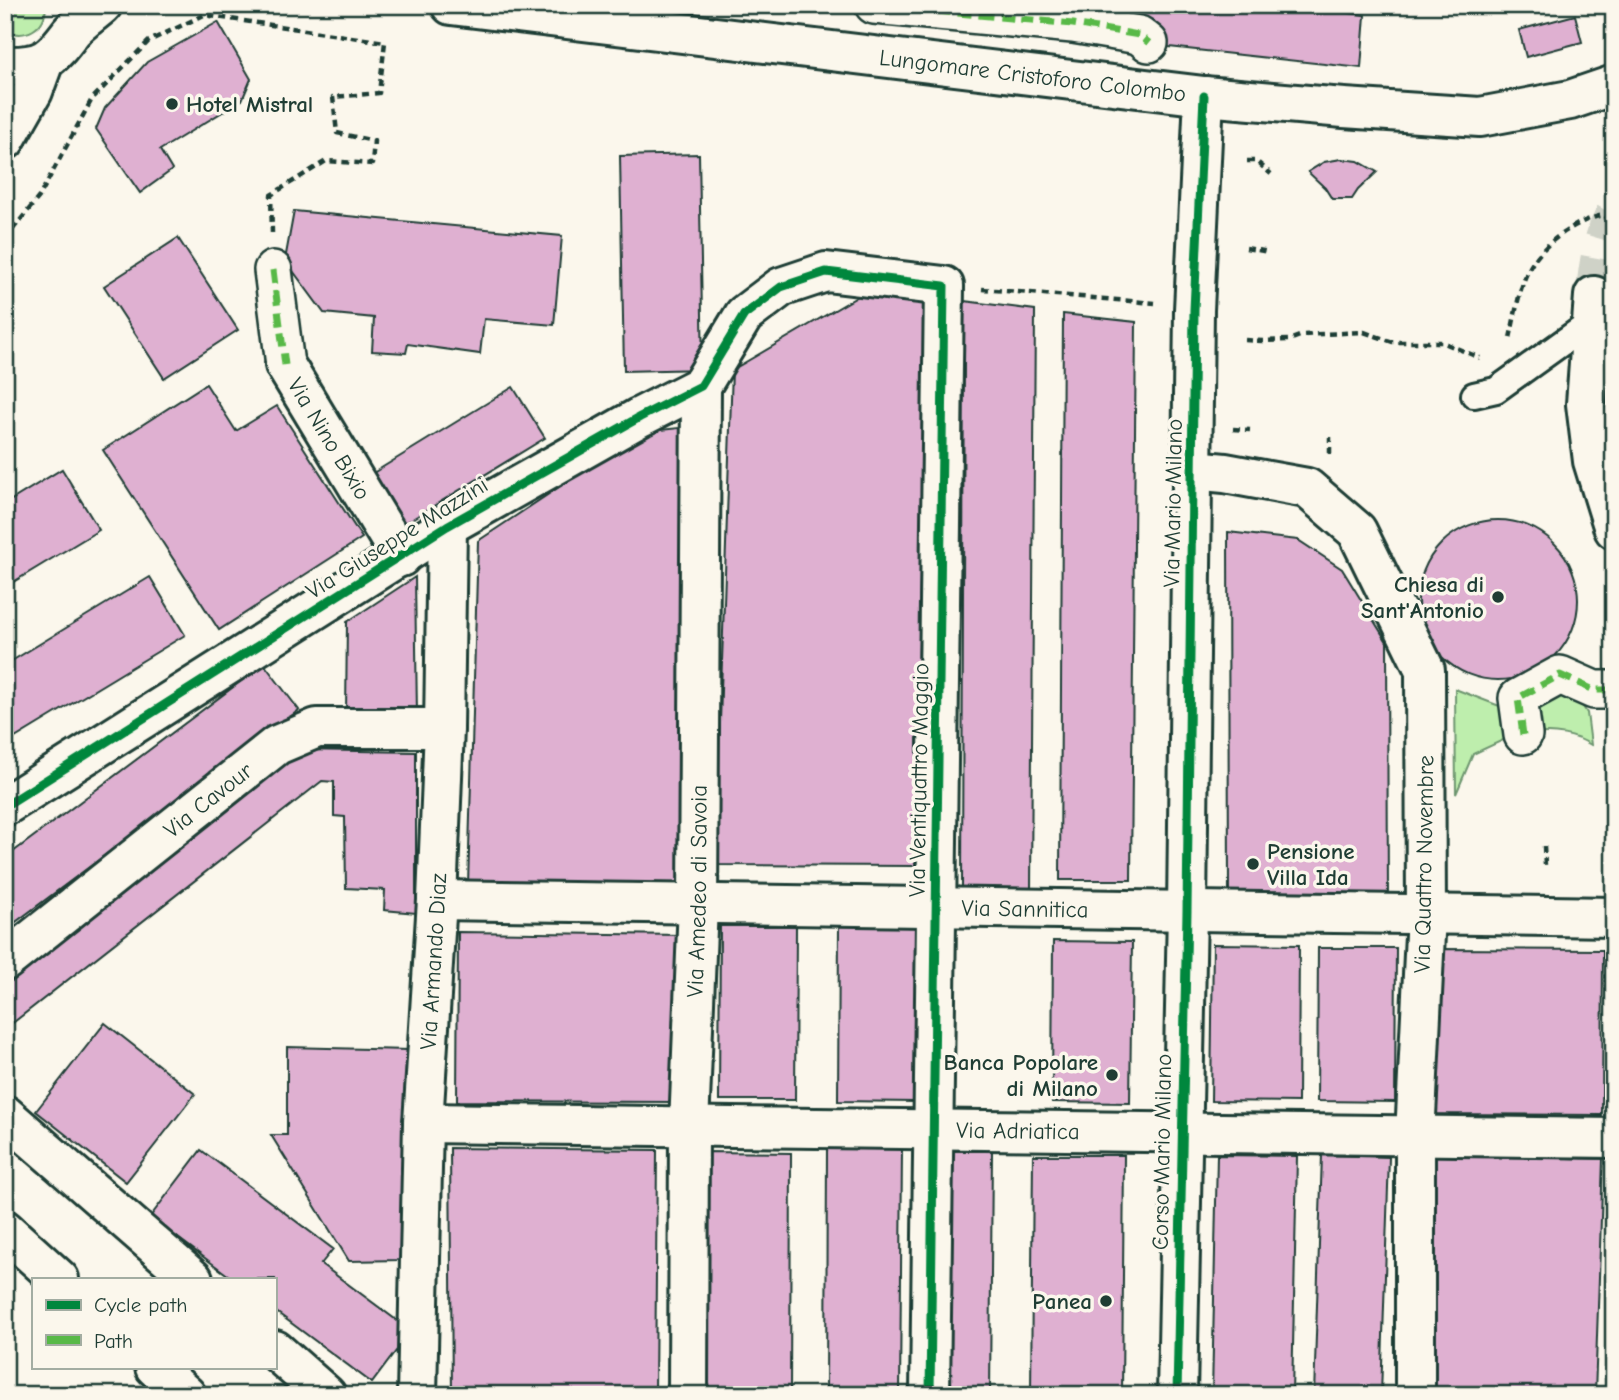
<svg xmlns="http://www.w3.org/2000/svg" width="1619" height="1400" viewBox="0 0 1619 1400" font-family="'Comic Neue',sans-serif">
	<rect width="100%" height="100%" fill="#fbf7ec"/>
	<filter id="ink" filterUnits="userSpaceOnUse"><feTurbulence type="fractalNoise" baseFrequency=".0143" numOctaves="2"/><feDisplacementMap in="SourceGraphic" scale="14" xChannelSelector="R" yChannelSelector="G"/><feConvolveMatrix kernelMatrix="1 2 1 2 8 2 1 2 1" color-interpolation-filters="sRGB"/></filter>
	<g filter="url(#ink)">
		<g fill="#beeead" stroke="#6e9670" stroke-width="2">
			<path d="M5,5H46C46,29 25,40 5,30Z"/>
			<path d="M1455,689L1510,710L1512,736L1473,754L1456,794Z"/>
			<path d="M1574,693L1587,713L1591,745C1576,735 1553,731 1535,734L1532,705Z"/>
		</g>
		<g fill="#dfb0d1" stroke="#1f3d34" stroke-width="2">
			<path d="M1081,5H1285L1365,15L1361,68L1169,47L1162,45L1151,29L1152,20L1080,12Z"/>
			<path d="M1575,15L1582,42L1526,57L1519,30Z"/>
			<path d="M218,22L251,79L242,100L160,150L172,170L140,193L96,129L105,108L147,62Z"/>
			<path d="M699,154L703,369L624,371L620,156Z"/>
			<path d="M1341,159L1358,161L1377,172L1358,190L1352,199H1332L1325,188L1308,172L1324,162Z"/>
			<path d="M294,211L562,236L554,325L484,319L480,354L408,344L406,353L372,351L374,318L324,313L285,260Z"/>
			<path d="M178,238L238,330L164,378L104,286Z"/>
			<path d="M862,294H925L915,866L715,865L732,370Z"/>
			<path d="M964,301L1035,310L1031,890H962Z"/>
			<path d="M1063,314L1136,322L1131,880H1060Z"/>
			<path d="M206,384L236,431L277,406L362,538L219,630L103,450Z"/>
			<path d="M513,387L545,438L396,529L365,478Z"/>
			<path d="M688,427L681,888L468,885L478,541L642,432Z"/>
			<path d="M62,469L99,530L5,587V504Z"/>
			<circle cx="1498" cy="600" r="80"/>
			<path d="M1228,532L1298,540L1342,569L1387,642L1388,902L1229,897Z"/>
			<path d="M150,577L185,635L5,744V665Z"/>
			<path d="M415,577L417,716L346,714L347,622Z"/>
			<path d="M264,664L299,710L5,930V858Z"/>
			<path d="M298,750L416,752V913L384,910L385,890L346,888L345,817L334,816V782L322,781L5,1029V980Z"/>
			<path d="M720,926H796L795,1100H719Z"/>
			<path d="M839,926L916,927L915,1102L838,1101Z"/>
			<path d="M458,932L680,935L679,1102L457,1101Z"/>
			<path d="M1053,941L1132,942L1130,1103L1052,1102Z"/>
			<path d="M1213,944L1299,945L1298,1102L1211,1101Z"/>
			<path d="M1318,948H1396L1395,1102L1317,1101Z"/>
			<path d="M1438,949L1603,950L1602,1115L1436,1114Z"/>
			<path d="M105,1023L195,1094L126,1182L36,1111Z"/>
			<path d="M287,1047L409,1050L400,1260L349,1261L271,1135H287Z"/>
			<path d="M450,1148L657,1150L655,1395H452Z"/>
			<path d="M827,1149H902L900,1395H826Z"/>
			<path d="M201,1150L333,1249L321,1264L411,1331L372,1383L275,1311V1279H233L150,1217Z"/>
			<path d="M947,1151H992L990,1395H945Z"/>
			<path d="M704,1152L791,1153L790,1395H703Z"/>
			<path d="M1436,1154L1603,1159L1595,1395H1434Z"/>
			<path d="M1033,1155H1124L1122,1395H1031Z"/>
			<path d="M1217,1155L1297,1156L1292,1395H1212Z"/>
			<path d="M1322,1155L1389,1157L1381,1395H1314Z"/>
		</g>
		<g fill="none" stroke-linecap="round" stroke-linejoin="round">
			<path stroke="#cfd2c7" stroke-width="38" stroke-dasharray="38 19" stroke-linecap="butt" d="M1594,296C1598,269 1600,240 1614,215"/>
			<g stroke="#1f3d34" stroke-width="30">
				<path id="service" d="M1474,395L1496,390L1591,322"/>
			</g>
			<g stroke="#1f3d34" stroke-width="42">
				<g id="pedestrian">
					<path d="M874,5L1073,24L1139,35L1149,43"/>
					<path d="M273,270L285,365"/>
					<path d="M1523,735L1518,698L1560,675L1594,690H1614"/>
				</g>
			</g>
			<g stroke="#1f3d34" stroke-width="44">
				<g id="minor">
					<path d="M1594,296L1586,404L1593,461L1614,529"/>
					<path id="s1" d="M285,365L401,557"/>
					<path d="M1193,470L1225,473L1307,488L1357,531L1425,670L1426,914L1415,1136V1395"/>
					<path d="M5,806L447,526L640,417L701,386L744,315L781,287L826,272L944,286L930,1395"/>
					<path id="s2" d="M437,900L1614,917"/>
					<path id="s3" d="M5,961L277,745L317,728H444"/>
					<path d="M5,1115L193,1279"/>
					<path id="s4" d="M423,1123L1614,1138"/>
					<path d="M5,1230L59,1279"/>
					<path d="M275,1350L326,1395"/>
					<path d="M155,1367L186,1395"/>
					<path id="s5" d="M417,1395L423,1123L437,900L444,728L447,526"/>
					<path id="s6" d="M688,1395L689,1127L698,904L701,386"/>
				</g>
			</g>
			<g stroke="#1f3d34" stroke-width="44">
				<g id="tertiary">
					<path id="s7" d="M451,5L1204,96L1344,108L1480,117L1570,100L1614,85"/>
					<path d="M5,66C43,67 50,60 71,32C79,22 92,14 102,5"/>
					<path d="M5,140L33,91L44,61"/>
					<path d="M1177,1395L1187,911L1194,310L1204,96"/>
				</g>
			</g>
			<g stroke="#1f3d34" stroke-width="4.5" stroke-dasharray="7 5" stroke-linecap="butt">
				<path d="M1247,161H1256L1271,174"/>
				<path d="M5,239L39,197L92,99L149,41L204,15L385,42L379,93L333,97L337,133L374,141L372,164L326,161L271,195L272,233"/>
				<path d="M1246,248L1269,252"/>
				<path d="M982,289L1155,303"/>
				<path d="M1510,338C1515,317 1519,287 1529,269C1543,243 1575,221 1603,215L1614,221"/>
				<path d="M1245,340L1263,341L1289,340L1302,335L1364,332L1393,342H1442L1480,358"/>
				<path d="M1233,429L1250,430"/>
				<path d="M1330,454V437"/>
				<path d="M1544,846L1545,866"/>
			</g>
			<use href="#service" stroke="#fbf7ec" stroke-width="24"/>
			<use href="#pedestrian" stroke="#fbf7ec" stroke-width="37"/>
			<use href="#minor" stroke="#fbf7ec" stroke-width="38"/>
			<use href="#tertiary" stroke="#fbf7ec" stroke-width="38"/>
			<g stroke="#58b947" stroke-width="7" stroke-dasharray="14 7" stroke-linecap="butt">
				<path d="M874,5L1073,24L1139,35L1149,43"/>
				<path d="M273,270L285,365"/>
				<path d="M1523,735L1518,698L1560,675L1594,690H1614"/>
			</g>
			<g stroke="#fbf7ec" stroke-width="13">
				<g id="cycleway">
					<path d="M5,806L447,526L640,417L701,386L744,315L781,287L826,272L944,286L930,1395"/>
					<path d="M1177,1395L1187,911L1194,310L1204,96"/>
				</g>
			</g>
			<use href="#cycleway" stroke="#00873e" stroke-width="9"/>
		</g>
	</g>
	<g fill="#1f3d34" stroke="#fbf7ec" stroke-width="2.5">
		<circle cx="172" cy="104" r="7"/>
		<circle cx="1498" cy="597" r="7"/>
		<circle cx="1253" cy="864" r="7"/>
		<circle cx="1112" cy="1075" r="7"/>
		<circle cx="1106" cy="1301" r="7"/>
	</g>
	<g text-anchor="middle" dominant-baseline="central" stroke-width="7" stroke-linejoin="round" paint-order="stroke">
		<g font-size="23" fill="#1f3d34" stroke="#fbf7ec">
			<text stroke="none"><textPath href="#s7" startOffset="586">Lungomare Cristoforo Colombo</textPath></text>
			<text stroke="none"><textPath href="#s1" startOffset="86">Via Nino Bixio</textPath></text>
			<text transform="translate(1173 503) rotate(-89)">Via Mario Milano</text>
			<text transform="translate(397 538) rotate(-32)">Via Giuseppe Mazzini</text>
			<text transform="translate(919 780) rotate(-89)">Via Ventiquattro Maggio</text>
			<text stroke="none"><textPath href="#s3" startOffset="259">Via Cavour</textPath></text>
			<text transform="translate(1424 864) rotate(-89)">Via Quattro Novembre</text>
			<text stroke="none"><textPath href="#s6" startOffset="504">Via Amedeo di Savoia</textPath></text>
			<text stroke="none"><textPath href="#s2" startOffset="588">Via Sannitica</textPath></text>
			<text stroke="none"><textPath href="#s5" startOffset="434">Via Armando Diaz</textPath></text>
			<text stroke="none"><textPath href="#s4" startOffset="595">Via Adriatica</textPath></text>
			<text transform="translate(1162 1152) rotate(-89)">Corso Mario Milano</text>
		</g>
		<g font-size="23" font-weight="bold" fill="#1f3d34" stroke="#fbf7ec" text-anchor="end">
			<text x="186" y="104" text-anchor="start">Hotel Mistral</text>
			<text x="1484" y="584">Chiesa di<tspan x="1484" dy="26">Sant'Antonio</tspan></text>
			<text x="1267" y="851" text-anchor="start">Pensione<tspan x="1267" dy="26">Villa Ida</tspan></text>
			<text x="1098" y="1062">Banca Popolare<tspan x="1098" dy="26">di Milano</tspan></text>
			<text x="1092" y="1301">Panea</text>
		</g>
	</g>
	<rect width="1619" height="1400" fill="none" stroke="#fbf7ec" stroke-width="28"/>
	<rect x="14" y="14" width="1591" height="1372" fill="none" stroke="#1f3d34" stroke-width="2.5" filter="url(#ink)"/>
	<rect x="32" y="1278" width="245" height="91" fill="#fbf7ec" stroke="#a3ada2" stroke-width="2"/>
	<rect x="46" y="1300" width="35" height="10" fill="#00873e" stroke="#a3ada2" stroke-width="2"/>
	<text x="94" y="1312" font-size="21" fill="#1f3d34">Cycle path</text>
	<rect x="46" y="1335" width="35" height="10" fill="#58b947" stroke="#a3ada2" stroke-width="2"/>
	<text x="94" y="1348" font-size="21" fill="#1f3d34">Path</text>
</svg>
